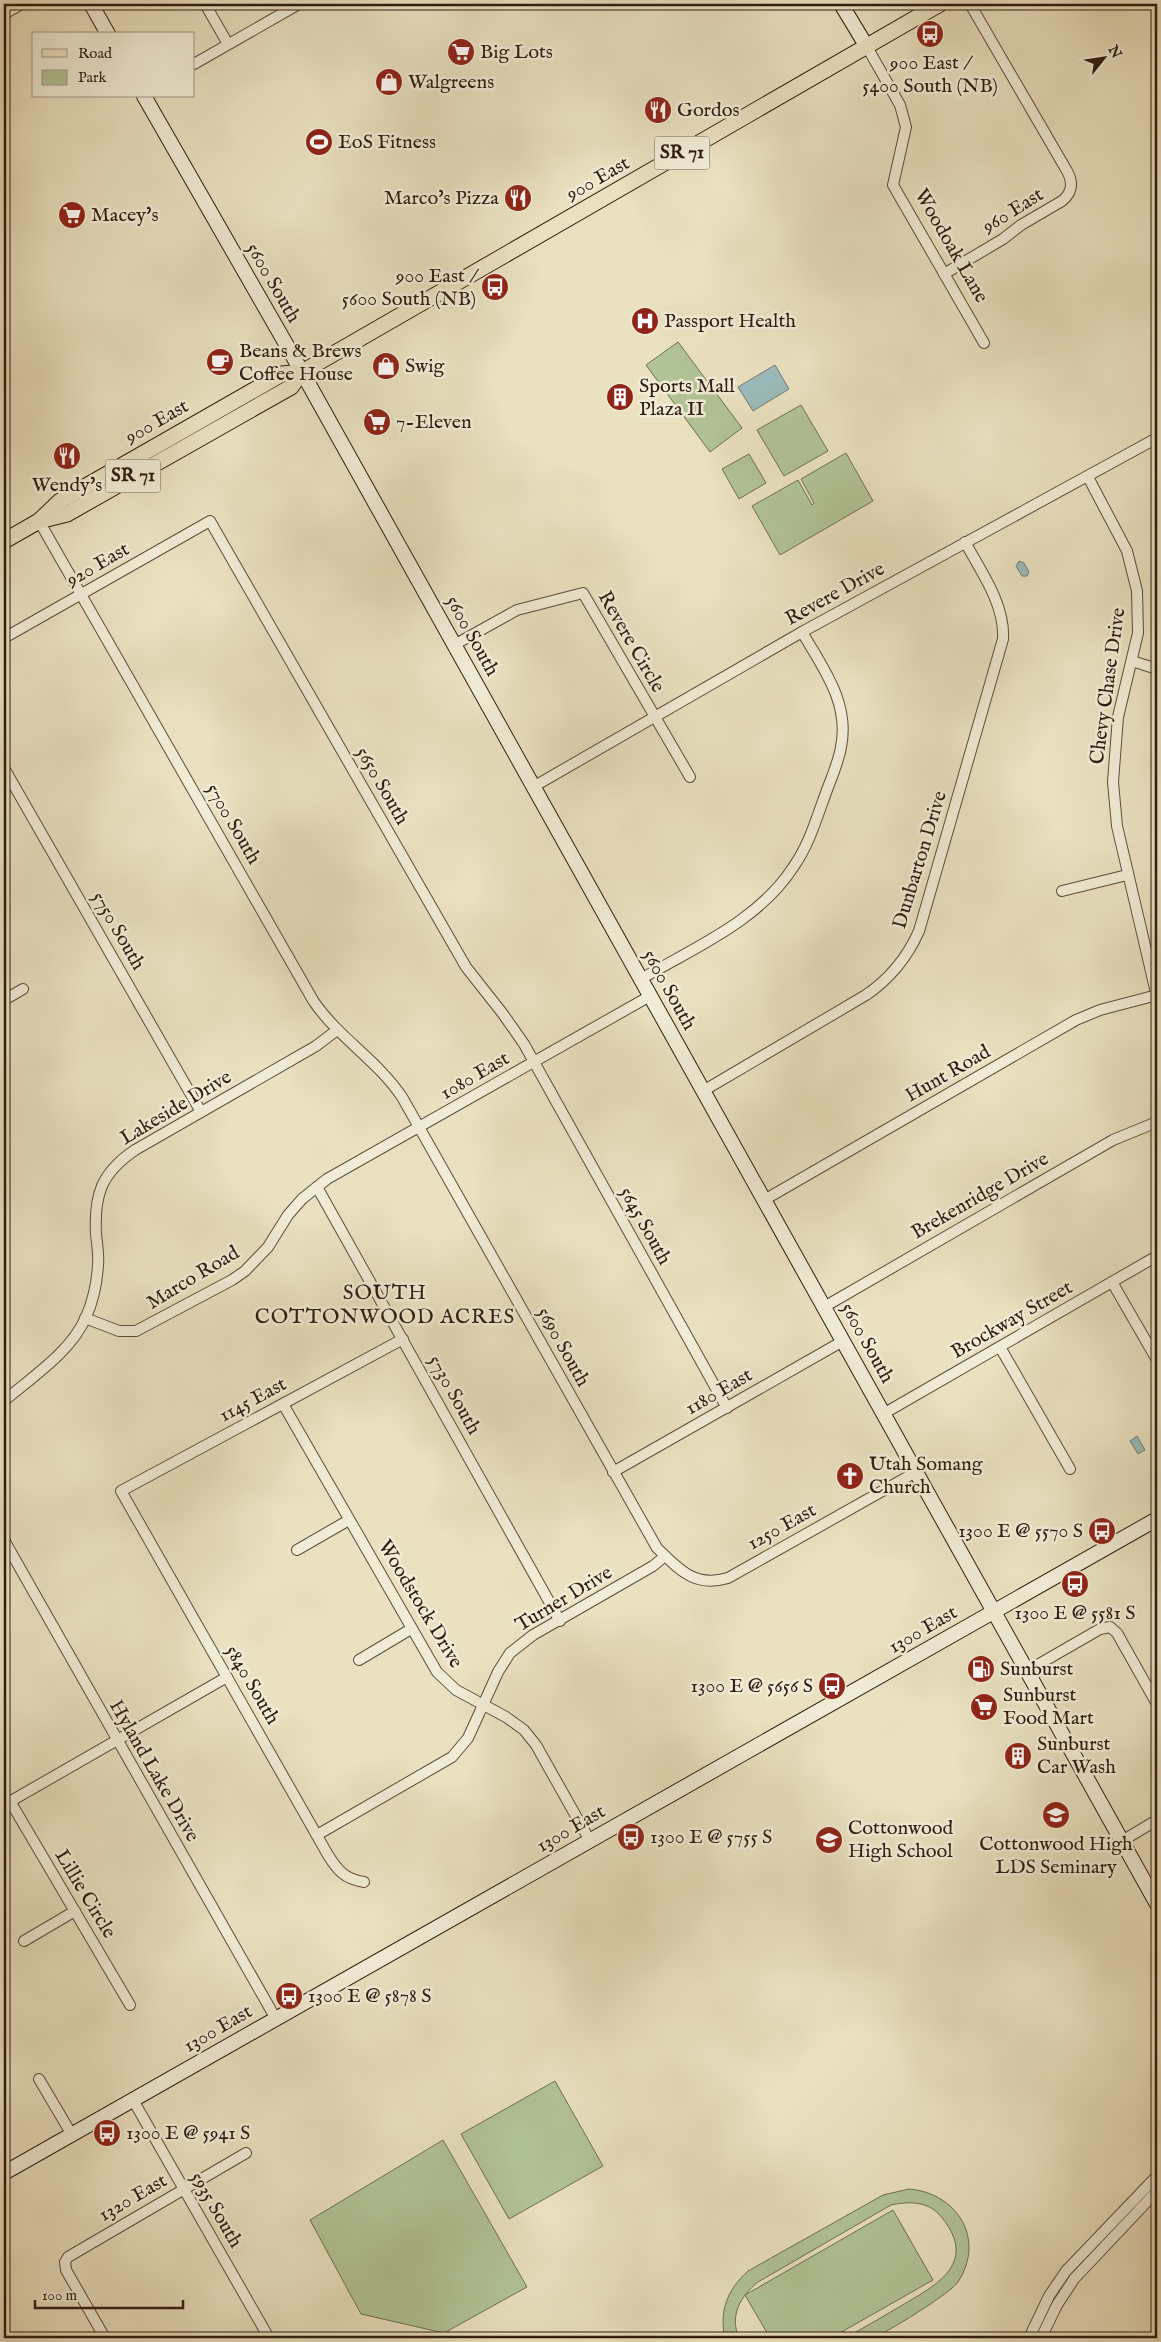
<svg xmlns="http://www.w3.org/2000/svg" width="1161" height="2342" viewBox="0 0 1161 2342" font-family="'IM FELL English',serif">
	<rect width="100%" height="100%" fill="#eae1c0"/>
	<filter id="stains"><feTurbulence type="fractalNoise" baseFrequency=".004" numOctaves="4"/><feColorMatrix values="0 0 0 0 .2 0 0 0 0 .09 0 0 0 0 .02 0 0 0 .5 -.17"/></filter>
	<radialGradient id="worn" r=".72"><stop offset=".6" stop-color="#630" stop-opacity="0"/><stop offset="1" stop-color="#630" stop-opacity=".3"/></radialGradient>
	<g fill="#b1c497" stroke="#707054">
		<path d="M678,342L742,428L710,452L646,365Z"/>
		<path d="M801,405L828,451L784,476L757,430Z"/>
		<path d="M846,453L873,501L780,555L752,506L798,480L812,505L814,503L801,479Z"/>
		<path d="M749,454L766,483L739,499L722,469Z"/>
		<path d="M555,2081L603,2166L509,2219L461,2134Z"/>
		<path d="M443,2140L527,2287L444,2333L361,2314L310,2220Z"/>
		<path d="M909,2189C957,2193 986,2239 958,2282C951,2293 885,2334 872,2338C864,2340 853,2338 845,2338C863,2328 881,2318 899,2307C933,2287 979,2265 943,2219C930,2201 911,2201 891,2205L758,2282C741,2296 729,2315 739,2338H725C719,2311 727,2290 748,2271L883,2195Z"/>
		<path d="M893,2210L933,2280L831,2338H770L745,2295Z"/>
	</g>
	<g fill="#9bbbbb" stroke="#707b77">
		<path d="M775,365L789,389L753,411L738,387Z"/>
		<path d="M1019,561L1024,563L1029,572L1027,576H1022L1016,566Z"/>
		<path d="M1137,1436L1145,1450L1138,1454L1130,1441Z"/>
	</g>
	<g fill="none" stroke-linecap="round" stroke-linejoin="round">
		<g stroke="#5e4d3c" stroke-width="12">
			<g id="street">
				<path d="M205,4L228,44"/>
				<path d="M4,14L22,4"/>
				<path d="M867,47L900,105L906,127L893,185L984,343"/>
				<path d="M194,64L299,4"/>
				<path d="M944,274L1003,239L1021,225L1062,201C1073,192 1073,182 1067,171L970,4"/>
				<path d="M1088,477L1127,551L1137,591L1138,633L1118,717L1113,782L1117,826L1157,997"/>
				<path d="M39,521L314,1002C340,1039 377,1060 402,1097L657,1548C679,1569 694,1588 728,1578L916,1472"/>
				<path d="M4,638L210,521L466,967L503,1014L524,1044L727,1408"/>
				<path d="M454,645L517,610L583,593L690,777"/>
				<path d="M1132,661L1157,669"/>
				<path d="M4,768L201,1112"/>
				<path d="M533,787L802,632L1157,438"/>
				<path d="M1062,891L1127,875"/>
				<path d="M641,979C695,947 759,921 794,866C808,846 815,823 823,801C829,783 838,765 841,747C850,703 823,668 802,632"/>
				<path d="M4,1000L23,989"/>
				<path d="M703,1091L866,995C891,978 907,958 919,931L1003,639C1005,604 981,572 965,542"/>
				<path d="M317,1187L560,1621"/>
				<path d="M764,1200L1076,1020L1100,1010L1157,995"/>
				<path d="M1112,1282L1157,1360"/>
				<path d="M824,1307L1113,1140L1157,1122"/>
				<path d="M85,1318L119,1331H136L232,1280L245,1271L268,1247L288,1215L302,1199L327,1179L650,996"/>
				<path d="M1000,1347L1070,1469"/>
				<path d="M4,1401C32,1377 71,1352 86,1317C93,1301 97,1282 98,1265C99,1255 97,1244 96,1234C94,1195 101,1173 135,1150L316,1046L337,1030"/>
				<path d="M283,1404L437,1672L456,1690L506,1717L524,1730L536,1745L590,1841"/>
				<path d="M883,1414L1157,1256"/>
				<path d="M613,1472L843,1341"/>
				<path d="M4,1540L276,2019"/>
				<path d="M297,1550L349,1520"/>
				<path d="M359,1660L411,1629"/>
				<path d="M1027,1671L1100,1629L1110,1627L1117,1633L1157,1704"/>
				<path d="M10,1801L130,2005"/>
				<path d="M4,1805L227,1677"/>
				<path d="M317,1835L452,1757L468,1738L498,1672L510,1653L533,1635L653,1566L665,1556"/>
				<path d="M1122,1841L1157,1820"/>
				<path d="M364,1882C345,1879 338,1871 328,1855L121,1491L403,1339"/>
				<path d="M24,1941L75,1911"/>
				<path d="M39,2079L72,2135"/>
				<path d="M133,2100L269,2338"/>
				<path d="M105,2338L66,2270L65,2262L68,2257L246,2153"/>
				<path d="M1029,2338L1049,2296L1066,2271L1157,2176"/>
				<path d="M1041,2338L1057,2305L1074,2279L1157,2191"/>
			</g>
		</g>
		<g stroke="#301c10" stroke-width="16">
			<g id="secondary">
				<path d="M91,4L108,34"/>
				<path d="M841,4L867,47"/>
				<path d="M144,96L302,372L1157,1904"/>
				<path d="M4,2173L1157,1519"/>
			</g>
		</g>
		<g stroke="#301c10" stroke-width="17">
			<g id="primary">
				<path d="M39,521L67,514L291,387L302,372L940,4"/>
				<path d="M4,541L39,521L60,501L282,374L302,372"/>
			</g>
		</g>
		<use href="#street" stroke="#f1ecd6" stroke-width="10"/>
		<use href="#secondary" stroke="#f1ecd6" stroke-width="14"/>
		<use href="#primary" stroke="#eae1c0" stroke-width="15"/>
	</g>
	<defs>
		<g id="bus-disc" transform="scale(1.4375)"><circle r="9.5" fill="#8f2418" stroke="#f1ecd6"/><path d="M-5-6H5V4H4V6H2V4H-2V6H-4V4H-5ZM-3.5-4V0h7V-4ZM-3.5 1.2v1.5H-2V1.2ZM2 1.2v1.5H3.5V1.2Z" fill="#fff"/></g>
		<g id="supermarket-disc" transform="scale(1.4375)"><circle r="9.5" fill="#8f2418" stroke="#f1ecd6"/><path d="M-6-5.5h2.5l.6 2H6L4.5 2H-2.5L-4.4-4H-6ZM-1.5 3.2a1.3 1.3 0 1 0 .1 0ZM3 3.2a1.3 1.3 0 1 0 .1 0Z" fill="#fff"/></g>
		<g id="shop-disc" transform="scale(1.4375)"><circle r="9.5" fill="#8f2418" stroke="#f1ecd6"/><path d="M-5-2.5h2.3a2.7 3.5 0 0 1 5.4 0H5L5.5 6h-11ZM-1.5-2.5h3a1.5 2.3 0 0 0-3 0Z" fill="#fff"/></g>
		<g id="restaurant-disc" transform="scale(1.4375)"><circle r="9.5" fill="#8f2418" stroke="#f1ecd6"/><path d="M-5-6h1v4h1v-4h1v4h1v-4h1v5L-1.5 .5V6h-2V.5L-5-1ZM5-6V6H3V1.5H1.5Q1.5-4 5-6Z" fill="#fff"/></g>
		<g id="stadium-disc" transform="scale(1.4375)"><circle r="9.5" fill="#8f2418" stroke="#f1ecd6"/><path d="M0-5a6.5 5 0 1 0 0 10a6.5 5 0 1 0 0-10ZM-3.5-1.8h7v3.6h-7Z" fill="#fff"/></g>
		<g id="hospital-disc" transform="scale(1.4375)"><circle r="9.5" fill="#8f2418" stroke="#f1ecd6"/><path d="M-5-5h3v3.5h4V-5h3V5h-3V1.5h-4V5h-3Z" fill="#fff"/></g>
		<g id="cafe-disc" transform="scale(1.4375)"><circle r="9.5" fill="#8f2418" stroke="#f1ecd6"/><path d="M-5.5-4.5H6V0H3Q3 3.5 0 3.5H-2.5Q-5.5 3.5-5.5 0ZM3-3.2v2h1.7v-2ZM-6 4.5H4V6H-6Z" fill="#fff"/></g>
		<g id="building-disc" transform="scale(1.4375)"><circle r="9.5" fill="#8f2418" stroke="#f1ecd6"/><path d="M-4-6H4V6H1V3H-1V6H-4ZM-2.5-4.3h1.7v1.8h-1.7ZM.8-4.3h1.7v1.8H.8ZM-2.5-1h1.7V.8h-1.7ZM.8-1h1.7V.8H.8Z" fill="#fff"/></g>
		<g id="church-disc" transform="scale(1.4375)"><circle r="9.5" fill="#8f2418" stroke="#f1ecd6"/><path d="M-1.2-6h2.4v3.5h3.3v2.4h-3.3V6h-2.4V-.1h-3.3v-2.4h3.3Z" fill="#fff"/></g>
		<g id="fuel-disc" transform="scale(1.4375)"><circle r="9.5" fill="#8f2418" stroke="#f1ecd6"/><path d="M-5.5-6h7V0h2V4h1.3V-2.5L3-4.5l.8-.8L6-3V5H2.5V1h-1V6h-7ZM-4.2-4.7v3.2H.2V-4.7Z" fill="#fff"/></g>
		<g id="school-disc" transform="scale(1.4375)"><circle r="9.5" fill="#8f2418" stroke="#f1ecd6"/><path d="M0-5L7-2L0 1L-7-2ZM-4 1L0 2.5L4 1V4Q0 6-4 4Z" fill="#fff"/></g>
	</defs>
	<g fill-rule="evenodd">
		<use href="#bus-disc" x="930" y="34"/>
		<use href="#supermarket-disc" x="461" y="52"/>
		<use href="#shop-disc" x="389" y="82"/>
		<use href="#restaurant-disc" x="658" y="110"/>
		<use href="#stadium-disc" x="319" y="142"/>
		<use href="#restaurant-disc" x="518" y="198"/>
		<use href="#supermarket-disc" x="72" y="215"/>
		<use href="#bus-disc" x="495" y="287"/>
		<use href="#hospital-disc" x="645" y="321"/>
		<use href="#cafe-disc" x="220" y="362"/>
		<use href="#shop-disc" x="386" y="366"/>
		<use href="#building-disc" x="620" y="397"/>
		<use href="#supermarket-disc" x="377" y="422"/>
		<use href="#restaurant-disc" x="67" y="456"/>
		<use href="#church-disc" x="850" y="1476"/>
		<use href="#bus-disc" x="1102" y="1531"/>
		<use href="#bus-disc" x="1075" y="1584"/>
		<use href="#fuel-disc" x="981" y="1669"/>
		<use href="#bus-disc" x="832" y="1686"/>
		<use href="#supermarket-disc" x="984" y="1707"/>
		<use href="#building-disc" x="1018" y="1756"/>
		<use href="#school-disc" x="1056" y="1815"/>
		<use href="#bus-disc" x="631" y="1837"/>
		<use href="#school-disc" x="829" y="1840"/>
		<use href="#bus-disc" x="289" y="1996"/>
		<use href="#bus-disc" x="107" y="2133"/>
	</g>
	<g text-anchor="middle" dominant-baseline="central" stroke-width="5" stroke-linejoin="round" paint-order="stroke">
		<g fill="#f1ecd6" stroke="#6a5a4b" stroke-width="1">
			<rect x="654.5" y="136.5" width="55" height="33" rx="4"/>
			<rect x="105.5" y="459.5" width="55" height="33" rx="4"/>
		</g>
		<g font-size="19" font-weight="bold" fill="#301c10">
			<text x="682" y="153">SR 71</text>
			<text x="133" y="476">SR 71</text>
		</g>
		<g font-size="20" fill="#301c10" stroke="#f1ecd6" text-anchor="start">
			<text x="480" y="52">Big Lots</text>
			<text x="930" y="63" text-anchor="middle">900 East /<tspan x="930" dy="23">5400 South (NB)</tspan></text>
			<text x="408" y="82">Walgreens</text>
			<text x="677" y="110">Gordos</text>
			<text x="338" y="142">EoS Fitness</text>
			<text x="499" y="198" text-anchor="end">Marco's Pizza</text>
			<text x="91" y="215">Macey's</text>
			<text x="476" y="276" text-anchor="end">900 East /<tspan x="476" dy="23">5600 South (NB)</tspan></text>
			<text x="664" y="321">Passport Health</text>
			<text x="239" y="351">Beans &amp; Brews<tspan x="239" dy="23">Coffee House</tspan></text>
			<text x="405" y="366">Swig</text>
			<text x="639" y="386">Sports Mall<tspan x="639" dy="23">Plaza II</tspan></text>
			<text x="396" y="422">7-Eleven</text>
			<text x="67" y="485" text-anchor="middle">Wendy's</text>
			<text x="869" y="1464">Utah Somang<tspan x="869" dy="23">Church</tspan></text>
			<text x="1083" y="1531" text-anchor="end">1300 E @ 5570 S</text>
			<text x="1075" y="1613" text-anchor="middle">1300 E @ 5581 S</text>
			<text x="1000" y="1669">Sunburst</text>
			<text x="813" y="1686" text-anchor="end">1300 E @ 5656 S</text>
			<text x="1003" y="1695">Sunburst<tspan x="1003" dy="23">Food Mart</tspan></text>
			<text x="1037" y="1744">Sunburst<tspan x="1037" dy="23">Car Wash</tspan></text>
			<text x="848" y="1828">Cottonwood<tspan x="848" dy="23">High School</tspan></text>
			<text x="650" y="1837">1300 E @ 5755 S</text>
			<text x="1056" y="1844" text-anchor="middle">Cottonwood High<tspan x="1056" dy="23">LDS Seminary</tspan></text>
			<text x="308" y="1996">1300 E @ 5878 S</text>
			<text x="126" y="2133">1300 E @ 5941 S</text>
		</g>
		<g font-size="20" fill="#301c10" stroke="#f1ecd6">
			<text transform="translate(598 179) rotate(-30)">900 East</text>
			<text transform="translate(1013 211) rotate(-32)">960 East</text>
			<text transform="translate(951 246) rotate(60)">Woodoak Lane</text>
			<text transform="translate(273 283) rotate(60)">5600 South</text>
			<text transform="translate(157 422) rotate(-30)">900 East</text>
			<text transform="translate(98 565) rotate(-30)">920 East</text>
			<text transform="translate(835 594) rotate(-29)">Revere Drive</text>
			<text transform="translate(472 636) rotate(61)">5600 South</text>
			<text transform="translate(631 642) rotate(60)">Revere Circle</text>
			<text transform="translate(1108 686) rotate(-82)">Chevy Chase Drive</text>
			<text transform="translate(382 786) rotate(60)">5650 South</text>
			<text transform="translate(233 824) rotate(60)">5700 South</text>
			<text transform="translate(920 860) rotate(-73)">Dunbarton Drive</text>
			<text transform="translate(118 931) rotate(60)">5750 South</text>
			<text transform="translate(669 990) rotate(61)">5600 South</text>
			<text transform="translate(948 1074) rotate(-30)">Hunt Road</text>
			<text transform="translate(475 1076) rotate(-30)">1080 East</text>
			<text transform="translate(176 1108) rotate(-31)">Lakeside Drive</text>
			<text transform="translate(980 1196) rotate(-30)">Brekenridge Drive</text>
			<text transform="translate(645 1226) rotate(61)">5645 South</text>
			<text transform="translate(193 1278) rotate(-31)">Marco Road</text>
			<text transform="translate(1012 1320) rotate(-30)">Brockway Street</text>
			<text transform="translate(867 1343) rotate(61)">5600 South</text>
			<text transform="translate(563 1347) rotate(61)">5690 South</text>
			<text transform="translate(719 1392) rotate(-30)">1180 East</text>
			<text transform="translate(454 1395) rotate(61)">5730 South</text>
			<text transform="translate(253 1400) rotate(-28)">1145 East</text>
			<text transform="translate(782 1527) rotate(-29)">1250 East</text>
			<text transform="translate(564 1599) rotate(-31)">Turner Drive</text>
			<text transform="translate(420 1604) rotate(59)">Woodstock Drive</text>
			<text transform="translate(923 1630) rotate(-30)">1300 East</text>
			<text transform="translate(252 1685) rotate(60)">5840 South</text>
			<text transform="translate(154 1771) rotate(60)">Hyland Lake Drive</text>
			<text transform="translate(571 1829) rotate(-30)">1300 East</text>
			<text transform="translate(85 1894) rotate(59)">Lillie Circle</text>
			<text transform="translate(218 2029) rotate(-30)">1300 East</text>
			<text transform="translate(133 2198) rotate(-30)">1320 East</text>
			<text transform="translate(216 2210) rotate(60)">5935 South</text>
		</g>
		<g font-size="21" letter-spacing="1" fill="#301c10" stroke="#f1ecd6">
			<text x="385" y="1293">SOUTH<tspan x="385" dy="24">COTTONWOOD ACRES</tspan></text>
		</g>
	</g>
	<rect width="1161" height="2342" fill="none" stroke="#eae1c0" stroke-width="20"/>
	<rect x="5" y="5" width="1151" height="2332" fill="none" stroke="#301c10" stroke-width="2.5"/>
	<rect x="10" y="10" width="1141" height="2322" fill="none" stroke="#301c10"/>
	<rect x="32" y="32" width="162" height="65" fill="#f1ecd6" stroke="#a49987"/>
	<rect x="42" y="49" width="25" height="8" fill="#eae1c0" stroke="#a49987"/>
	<text x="78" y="58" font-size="15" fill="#301c10">Road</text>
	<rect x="42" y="70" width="25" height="15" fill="#b1c497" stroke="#a49987"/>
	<text x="78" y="82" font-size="15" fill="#301c10">Park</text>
	<g transform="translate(1104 58) rotate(60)" stroke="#f1ecd6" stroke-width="4" paint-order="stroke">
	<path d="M0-4L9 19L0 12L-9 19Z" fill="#301c10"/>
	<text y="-8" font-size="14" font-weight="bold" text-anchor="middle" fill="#301c10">N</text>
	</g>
	<path d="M35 2300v8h148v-8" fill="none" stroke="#301c10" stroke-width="2.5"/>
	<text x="42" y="2300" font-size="15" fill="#301c10" stroke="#f1ecd6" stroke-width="4" paint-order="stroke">100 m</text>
	<rect width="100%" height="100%" filter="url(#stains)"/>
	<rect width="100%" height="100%" fill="url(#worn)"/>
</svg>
